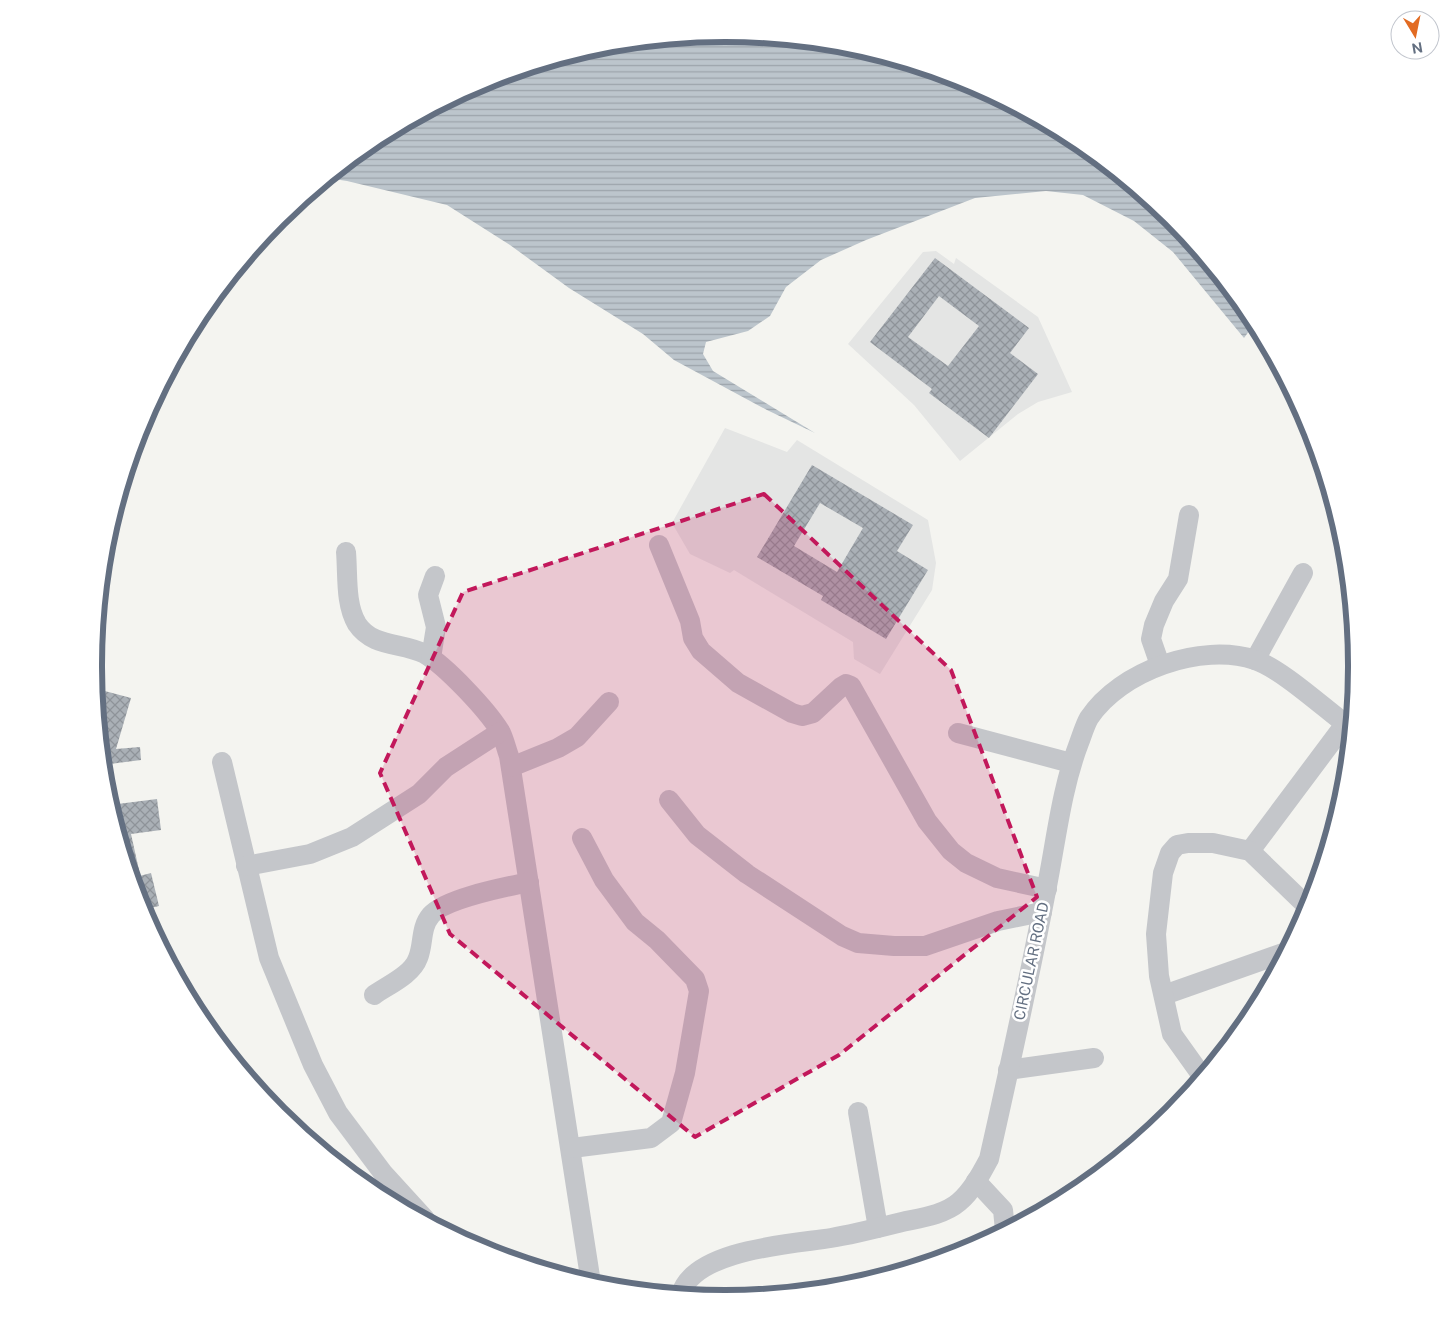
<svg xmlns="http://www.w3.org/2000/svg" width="1450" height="1332" viewBox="0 0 1450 1332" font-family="'Public Sans',sans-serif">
	<defs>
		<pattern id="water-rules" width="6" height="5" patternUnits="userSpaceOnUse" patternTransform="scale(1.25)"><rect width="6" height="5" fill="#bcc5cc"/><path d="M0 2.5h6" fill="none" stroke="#9ca4ab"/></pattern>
		<pattern id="building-cross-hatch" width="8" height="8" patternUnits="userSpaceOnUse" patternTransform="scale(1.25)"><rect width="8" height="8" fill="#aab0b6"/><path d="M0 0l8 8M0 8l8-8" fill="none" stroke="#8e9399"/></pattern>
	</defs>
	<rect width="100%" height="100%" fill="#f4f4f0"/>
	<g fill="#e4e5e4">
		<path d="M936,251L954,264L956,258L1038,317L1072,392L1038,402L1018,414L960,461L914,405L848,344L923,252Z"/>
		<path d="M725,428L787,452L797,440L928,520L936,563L932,590L880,674L854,659L853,642L734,570L730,573L690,554L672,523Z"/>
	</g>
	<path fill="url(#water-rules)" d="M725,34L849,46L967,82L1076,140L1172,219L1255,323L1244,338L1173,252L1134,221L1083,195L1046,191L975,198L866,240L821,260L786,287L770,316L748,331L706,342L703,354L713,371L815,433L767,410L674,360L643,334L569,288L510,245L447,205L347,181L327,178L374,140L483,82L602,46Z"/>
	<g fill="url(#building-cross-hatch)" fill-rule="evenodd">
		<path d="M935,258L1029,328L1010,353L1038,374L989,438L929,393L932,389L870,342ZM939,296L979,326L948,366L908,337Z"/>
		<path d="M812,465L913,525L897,551L928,570L886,639L821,600L823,596L757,557ZM820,503L863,528L837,572L794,546Z"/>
		<path d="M101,690L131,698L116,749L140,747L141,760L102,765L97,704Z"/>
		<path d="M157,799L161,830L131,834L139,870L130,872L110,805Z"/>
		<path d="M151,873L159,906L142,910L132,878Z"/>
	</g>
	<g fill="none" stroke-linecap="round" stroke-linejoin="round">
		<g stroke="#c4c6ca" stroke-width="20">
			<path d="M659,545L690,621L693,638L701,651L738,683L792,713L802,716L813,713L841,687L846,684L851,686L927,821L951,851L966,863L997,878L1047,889"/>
			<path d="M346,552C348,575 345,604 357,624C373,648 402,642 425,654C446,666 487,710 500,731C504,738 506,748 509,756L591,1283"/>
			<path d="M431,658L436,627L428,595L435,576"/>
			<path d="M1255,660L1303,573"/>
			<path d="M1160,665L1151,639L1154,625L1164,601L1178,579L1189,515"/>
			<path d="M958,733L1071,763"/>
			<path d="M222,762L269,958L313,1065L338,1113L383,1173L425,1219"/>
			<path d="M511,767L558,748L577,737L609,702"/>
			<path d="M669,800L697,835L747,874L842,936L858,943L894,946H925L998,921L1042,912"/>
			<path d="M1250,851L1345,724"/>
			<path d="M246,866L310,854L352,837L419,794L446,767L500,732"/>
			<path d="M374,995C388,985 412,975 418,958C424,943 420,928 431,915C446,898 506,887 529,882"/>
			<path d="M1164,995L1286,952"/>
			<path d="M1008,1070L1094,1058"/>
			<path d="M1202,1076L1172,1034L1159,976L1156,934L1163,873L1170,853L1177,845L1188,843H1213L1250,851L1309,908"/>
			<path d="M858,1112L878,1228"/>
			<path d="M572,1148L651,1138L671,1123L685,1073L699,991L695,979L657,940L635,922L604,880L582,838"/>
			<path d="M976,1181L1003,1210L1005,1230"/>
			<path d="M681,1294C694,1249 794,1244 831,1238C855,1234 878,1228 902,1222C920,1218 944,1215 959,1202C972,1191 981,1174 989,1159C1009,1070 1029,981 1046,891C1056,842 1061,790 1079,743C1082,735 1085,725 1089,718C1120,671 1201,642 1255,660C1282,669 1326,710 1351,728"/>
		</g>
	</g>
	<path fill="#c2185b" fill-opacity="0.2" stroke="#c2185b" stroke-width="4" stroke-dasharray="10 6" stroke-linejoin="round" d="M764,494L951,670L1037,897L839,1055L695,1137L450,934L380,773L463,592Z"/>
	<g text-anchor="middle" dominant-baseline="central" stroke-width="5" stroke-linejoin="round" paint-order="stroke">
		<g font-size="15" fill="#636f81" stroke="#fff">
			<text transform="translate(1031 961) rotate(-78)">CIRCULAR ROAD</text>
		</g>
	</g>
	<path d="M0 0H1450V1332H0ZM725 42H725A623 623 0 0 1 1348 665V667A623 623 0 0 1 725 1290H725A623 623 0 0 1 102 667V665A623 623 0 0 1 725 42Z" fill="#fff" fill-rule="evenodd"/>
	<path fill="none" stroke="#636f81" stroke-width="6" d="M725 42H725A623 623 0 0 1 1348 665V667A623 623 0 0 1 725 1290H725A623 623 0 0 1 102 667V665A623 623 0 0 1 725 42Z"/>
	<g transform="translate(1415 35) rotate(170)"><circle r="24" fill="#ffffff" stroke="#c1c5cd"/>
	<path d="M0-4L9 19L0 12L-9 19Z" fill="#e26b22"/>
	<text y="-8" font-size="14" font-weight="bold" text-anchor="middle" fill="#636f81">N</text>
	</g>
</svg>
